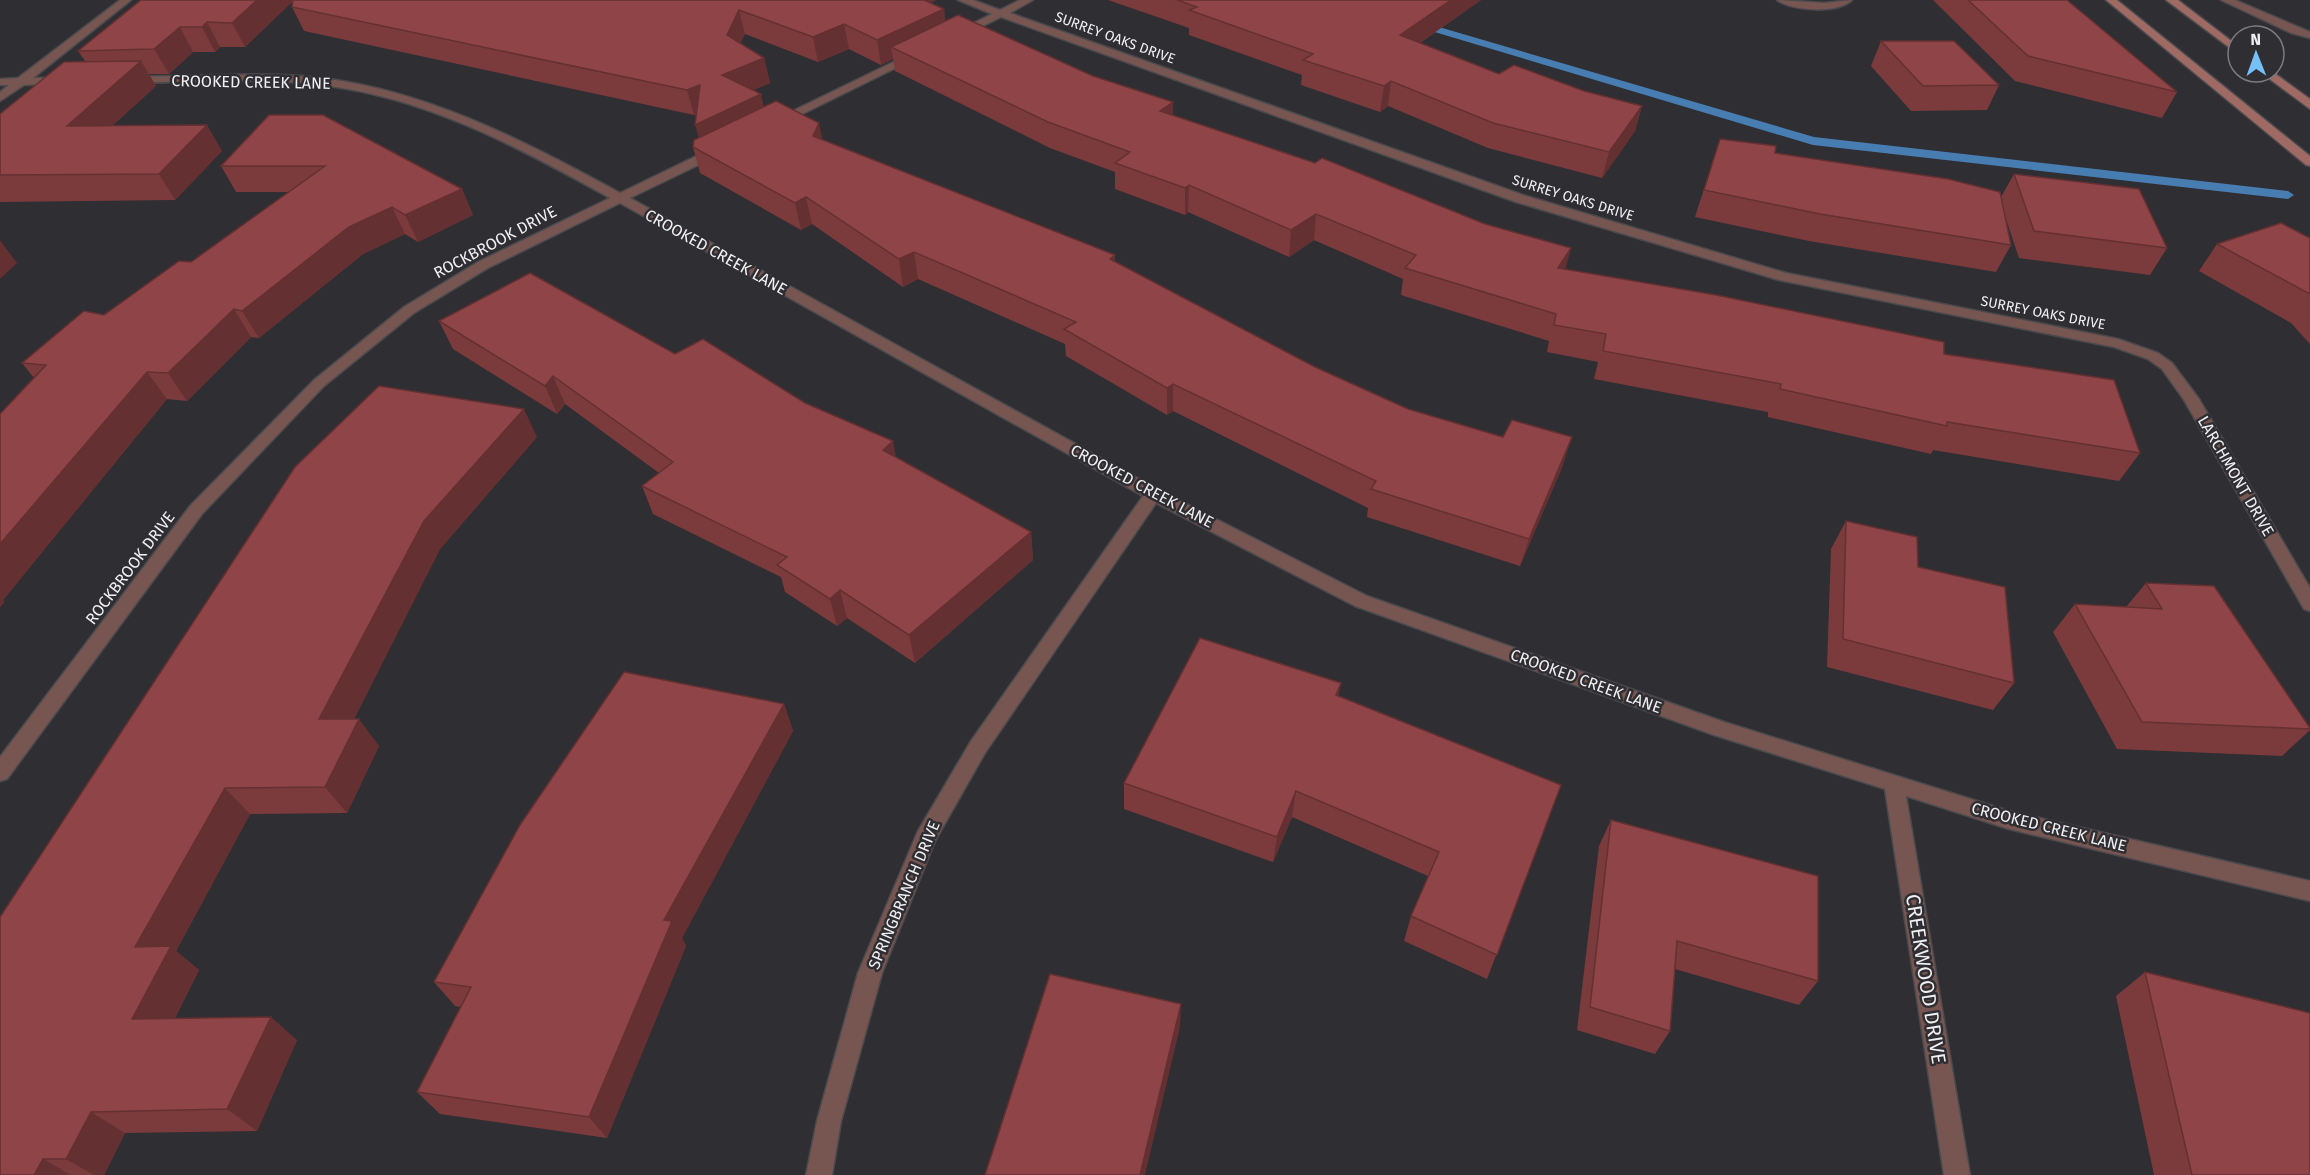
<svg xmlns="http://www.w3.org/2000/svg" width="2310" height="1175" viewBox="0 0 2310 1175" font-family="'Fira Sans',sans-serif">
	<rect width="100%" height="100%" fill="#2f2e32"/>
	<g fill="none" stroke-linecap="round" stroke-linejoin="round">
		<path fill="#487db2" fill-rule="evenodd" d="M1415,20L1814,137L2288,191L2294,195L2288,199L1813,145L1411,25L1410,23Z"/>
		<g stroke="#4a494d" stroke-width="3">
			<g id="minor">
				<path d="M120,0H131L33,78H64L68,79V83L24,85L0,101V92L9,85H0V79L18,78Z"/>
				<path d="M958,0H973L1000,10L1020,0H1033L1010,13L1526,196L1786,273L2118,339L2158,353L2172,363L2199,399L2310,588V611L2304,609L2184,400L2162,369L2148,359L2114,347L1779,280L1516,202L1001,17L961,37H953V33L992,14Z"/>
				<path d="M1777,0L1824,3L1852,0C1838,14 1792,11 1777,0Z"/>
				<path d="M2221,0H2235L2310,32V38L2291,33Z"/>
				<path d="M916,51L920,52V56L780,125L776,126L770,122Z"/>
				<path d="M219,75C260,74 301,74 342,81C442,98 532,145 620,193L715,147H723L725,150L723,153L630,198L1159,490L1367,596L1724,722L2009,811L2310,881V901L2009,829L1906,796L1970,1175H1944L1885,789L1714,735L1355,606L1156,503L985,753L935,841L882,973L841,1121L832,1175H806L817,1121L858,973L918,831L971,741L1143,496L620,203L488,268L414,313L324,386L202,514L7,779L0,781V757L190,506L314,380L404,307L478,262L610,198C525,151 439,104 342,88C272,76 199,82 128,83L122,80L128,77Z"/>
			</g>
		</g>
		<g stroke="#4a494d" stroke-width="3">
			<g id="secondary">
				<path d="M2106,0H2117L2310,156V166L2306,165Z"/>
				<path d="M2166,0H2178L2238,46V54Z"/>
				<path d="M2260,72H2273L2310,99V109Z"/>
			</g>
		</g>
		<use href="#minor" fill="#775651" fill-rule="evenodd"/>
		<use href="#secondary" fill="#9e6a63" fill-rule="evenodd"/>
	</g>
	<g fill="#7b3b3d">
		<path d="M141,0H936L930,3L944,9L945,21L1173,115L1565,269L1944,354L2140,453L2119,481L1933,450L1931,454L1768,417V412L1594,379L1598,362L1547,352L1549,341L1401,295L1403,279L1314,240L1289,257L1188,212L1185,215L1115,189V172L1050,148L895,71L893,59L881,65L849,49L818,62L745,34L740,43L764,58L770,83L753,90L764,107L822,140L1115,255V262L1315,367L1408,409L1563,465L1520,566L1367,517L1368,508L1173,411L1167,415L1066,356L1065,344L918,279L903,287L812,224L801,230L700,173L693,147L699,138L697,114L694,115L304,31L292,7L293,1L245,47H220L215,52H193L169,74H149L156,86L112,126L222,151L175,200L0,202V114L85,61L78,51Z"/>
		<path d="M1108,0H1481L1420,43L1499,74L1584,91L1642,106L1635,131L1602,178L1488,148L1388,106L1380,112L1301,85L1302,75L1189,35V28Z"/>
		<path d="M1933,0H2067L2177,92L2162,118L2015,81Z"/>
		<path d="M1881,41L1999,85L1987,110L1911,111L1871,66Z"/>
		<path d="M269,115L462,189L473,215L418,242L405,234L363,254L259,338L251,337L187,401L167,399L3,600L4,602L0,607V414L34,378L22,363L191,262L289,192H236L221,166Z"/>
		<path d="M1720,139L1775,153L2001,197L2014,174L2167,248L2150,275L2019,258L2006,219L2011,245L1996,272L1809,241L1695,217Z"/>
		<path d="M2310,238V344L2291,323L2199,271L2217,244Z"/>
		<path d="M439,321L675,354L805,403L896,457L1031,532L1033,560L915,663L847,618L837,626L785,592L781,577L653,514L642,486L659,473L565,404L557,414L453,349Z"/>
		<path d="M537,437L440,549L354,719L379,746L347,813L250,814L176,951L199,970L175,1018L297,1040L257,1131L125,1133L104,1175H0V917Z"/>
		<path d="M1846,521L1918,567L2014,683L1993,710L1827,667L1831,549Z"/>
		<path d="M2146,583L2310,728V730L2282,756L2117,749L2053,632L2075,604L2126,607Z"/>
		<path d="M1339,696L1561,785L1487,979L1404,941L1411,916L1428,876L1292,817L1273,862L1124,809V783Z"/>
		<path d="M784,704L793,731L682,938L686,946L607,1138L440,1114L417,1092L461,1007L455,1006L434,982Z"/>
		<path d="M1611,820L1818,981L1799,1005L1675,969L1670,1031L1655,1054L1577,1030L1599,846Z"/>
		<path d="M2145,972L2310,1175H2154L2116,996Z"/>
	</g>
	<g fill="#643032">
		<path d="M257,0H294L245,47L232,23Z"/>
		<path d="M902,0H936L904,14Z"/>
		<path d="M1451,0H1481L1396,59L1400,35Z"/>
		<path d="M944,9L947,33L891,47L893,59L881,65L877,40Z"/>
		<path d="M739,10L745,34L733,60L727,35Z"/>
		<path d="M207,22L220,47L215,52L202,27Z"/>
		<path d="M844,24L849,49L818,62L813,37Z"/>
		<path d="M180,27L193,52L169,74L154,49Z"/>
		<path d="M764,58L770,83L729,100L722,75Z"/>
		<path d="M141,61L156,86L83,152L67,126Z"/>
		<path d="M1391,81L1388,106L1380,112L1384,86Z"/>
		<path d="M700,85L707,110L694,115L687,90Z"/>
		<path d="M761,94L767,120L703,151L695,125Z"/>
		<path d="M1173,102V128L1160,111Z"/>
		<path d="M1642,106L1635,131L1602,178L1609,152Z"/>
		<path d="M819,123L824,148L813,136Z"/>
		<path d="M207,125L222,151L175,200L159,174Z"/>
		<path d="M1189,185L1188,212L1185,215V188Z"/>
		<path d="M462,189L473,215L418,242L405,215Z"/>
		<path d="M806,197L812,224L801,230L795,203Z"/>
		<path d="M392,207L405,234L363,254L259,338L242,311L349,227Z"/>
		<path d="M1316,214L1314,240L1289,257L1291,230Z"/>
		<path d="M0,240L17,263L0,279Z"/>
		<path d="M1571,248L1564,275L1558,268Z"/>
		<path d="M914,252L918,279L903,287L899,259Z"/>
		<path d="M1115,255V282L1110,259Z"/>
		<path d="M234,309L251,337L187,401L168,373Z"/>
		<path d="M147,372L167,399L3,600L4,602L0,607V544Z"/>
		<path d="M553,376L565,404L557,414L545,386Z"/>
		<path d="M1173,384V411L1167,415V388Z"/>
		<path d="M524,409L537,437L440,549L340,746L319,719L424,521Z"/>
		<path d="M1572,437L1563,465L1520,566L1529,539Z"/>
		<path d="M893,441L898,469L883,450Z"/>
		<path d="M1031,532L1033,560L915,663L909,635Z"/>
		<path d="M840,590L847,618L837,626L830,599Z"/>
		<path d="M1341,683L1336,710V695Z"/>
		<path d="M784,704L793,731L682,938L686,946L607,1138L589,1117L664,920Z"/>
		<path d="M359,719L379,746L347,813L325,787Z"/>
		<path d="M225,788L250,814L176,951L199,970L162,1042L132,1019L135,947Z"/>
		<path d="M1296,791L1292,817L1273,862L1277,837Z"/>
		<path d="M1181,1004L1180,1027L1145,1175H1140Z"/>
		<path d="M271,1017L297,1040L257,1131L227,1109Z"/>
		<path d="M91,1112L125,1133L104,1175H94L66,1159Z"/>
		<path d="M43,1159L71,1175H34Z"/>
	</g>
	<g fill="#8f4547" stroke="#643032" stroke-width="1.5">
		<path d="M141,0H257L232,23L207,22L202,27H180L154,49L78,51Z"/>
		<path d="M293,0H924L944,9L877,40L844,24L813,37L739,10L727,35L764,58L722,75L761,94L695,125L700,85L687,90L292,7Z"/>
		<path d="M1177,0H1451L1400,35L1499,74L1514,65L1584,91L1642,106L1609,152L1493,123L1391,81L1384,86L1303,60L1313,54L1189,10L1197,7Z"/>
		<path d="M1968,0H2067L2177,92L2028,56Z"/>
		<path d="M958,15L1093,76L1173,102L1160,111L1315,163L1322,158L1485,224L1571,248L1558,268L1716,295L1944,342V354L2114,380L2140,453L1947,422V426L1780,389L1781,384L1603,351L1606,334L1554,325L1556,314L1405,268L1416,255L1316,214L1291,230L1189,185L1185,188L1115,163L1130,152L1048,122L891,47Z"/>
		<path d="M1881,41H1954L1999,85L1923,86Z"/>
		<path d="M141,61L67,126L207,125L159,174L0,175V114L64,62Z"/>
		<path d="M776,101L819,123L813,136L1115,255L1110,259L1315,367L1408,409L1503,437L1512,420L1572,437L1529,539L1371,489L1376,481L1173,384L1167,388L1064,329L1076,322L914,252L899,259L806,197L795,203L693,147L694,140Z"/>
		<path d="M269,115H323L462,189L405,215L392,207L349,227L242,311L234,309L168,373L147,372L0,544V414L46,365L22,363L84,311L104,315L179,261L191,262L325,166H221Z"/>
		<path d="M1720,139L1776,146L1775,153L1948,179L2000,192L2011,245L1820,214L1704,190Z"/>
		<path d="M2014,174L2139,189L2167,248L2034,231Z"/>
		<path d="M2281,223L2310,238V294L2217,244Z"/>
		<path d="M530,273L675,354L703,339L805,403L893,441L883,450L1031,532L909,635L840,590L830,599L777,565L787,557L642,486L673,462L553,376L545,386L439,321Z"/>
		<path d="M379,386L524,409L424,521L319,719H359L325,787L225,788L135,947L171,946L132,1019L271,1017L227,1109L91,1112L66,1159H43L34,1175H0V917L295,467Z"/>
		<path d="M1846,521L1917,537L1918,567L2005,587L2014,683L1843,639Z"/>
		<path d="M2146,583L2214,586L2310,728V729L2142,722L2075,604L2162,609Z"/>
		<path d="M1200,638L1341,683L1336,695L1561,785L1497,955L1411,916L1439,852L1296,791L1277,837L1124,783Z"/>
		<path d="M624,672L784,704L664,920L672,921L589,1117L417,1092L471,987L434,982L520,825Z"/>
		<path d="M1611,820L1818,876V981L1677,941L1670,1031L1590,1007Z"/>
		<path d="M2145,972L2310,1013V1175H2192Z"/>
		<path d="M1050,974L1181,1004L1140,1175H985Z"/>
	</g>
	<g text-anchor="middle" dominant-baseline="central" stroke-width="5" stroke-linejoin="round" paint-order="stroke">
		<g font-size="14" fill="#f0eff2" stroke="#2f2e32">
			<text transform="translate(1115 38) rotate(20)">SURREY OAKS DRIVE</text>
			<text transform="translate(1573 198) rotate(17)">SURREY OAKS DRIVE</text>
			<text transform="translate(2043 313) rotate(11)">SURREY OAKS DRIVE</text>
		</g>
		<g font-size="16" fill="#f0eff2" stroke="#2f2e32">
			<text transform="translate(251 82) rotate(1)">CROOKED CREEK LANE</text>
			<text transform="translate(495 242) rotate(-28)">ROCKBROOK DRIVE</text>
			<text transform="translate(716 252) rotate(29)">CROOKED CREEK LANE</text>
			<text transform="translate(2236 476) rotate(60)">LARCHMONT DRIVE</text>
			<text transform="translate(1142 486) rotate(28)">CROOKED CREEK LANE</text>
			<text transform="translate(130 568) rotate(-53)">ROCKBROOK DRIVE</text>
			<text transform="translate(1586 681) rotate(20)">CROOKED CREEK LANE</text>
			<text transform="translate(2049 827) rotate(14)">CROOKED CREEK LANE</text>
			<text transform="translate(904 895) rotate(-67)">SPRINGBRANCH DRIVE</text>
		</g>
		<g font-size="20" fill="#f0eff2" stroke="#2f2e32">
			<text transform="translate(1926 979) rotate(81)">CREEKWOOD DRIVE</text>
		</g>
	</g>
	<g transform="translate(2256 54) rotate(359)"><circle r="28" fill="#2f2e32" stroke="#7c7b7f" stroke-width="1.5"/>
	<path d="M0-4.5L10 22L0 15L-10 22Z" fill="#76c0f7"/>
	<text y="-9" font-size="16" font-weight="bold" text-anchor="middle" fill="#f0eff2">N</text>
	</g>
</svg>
